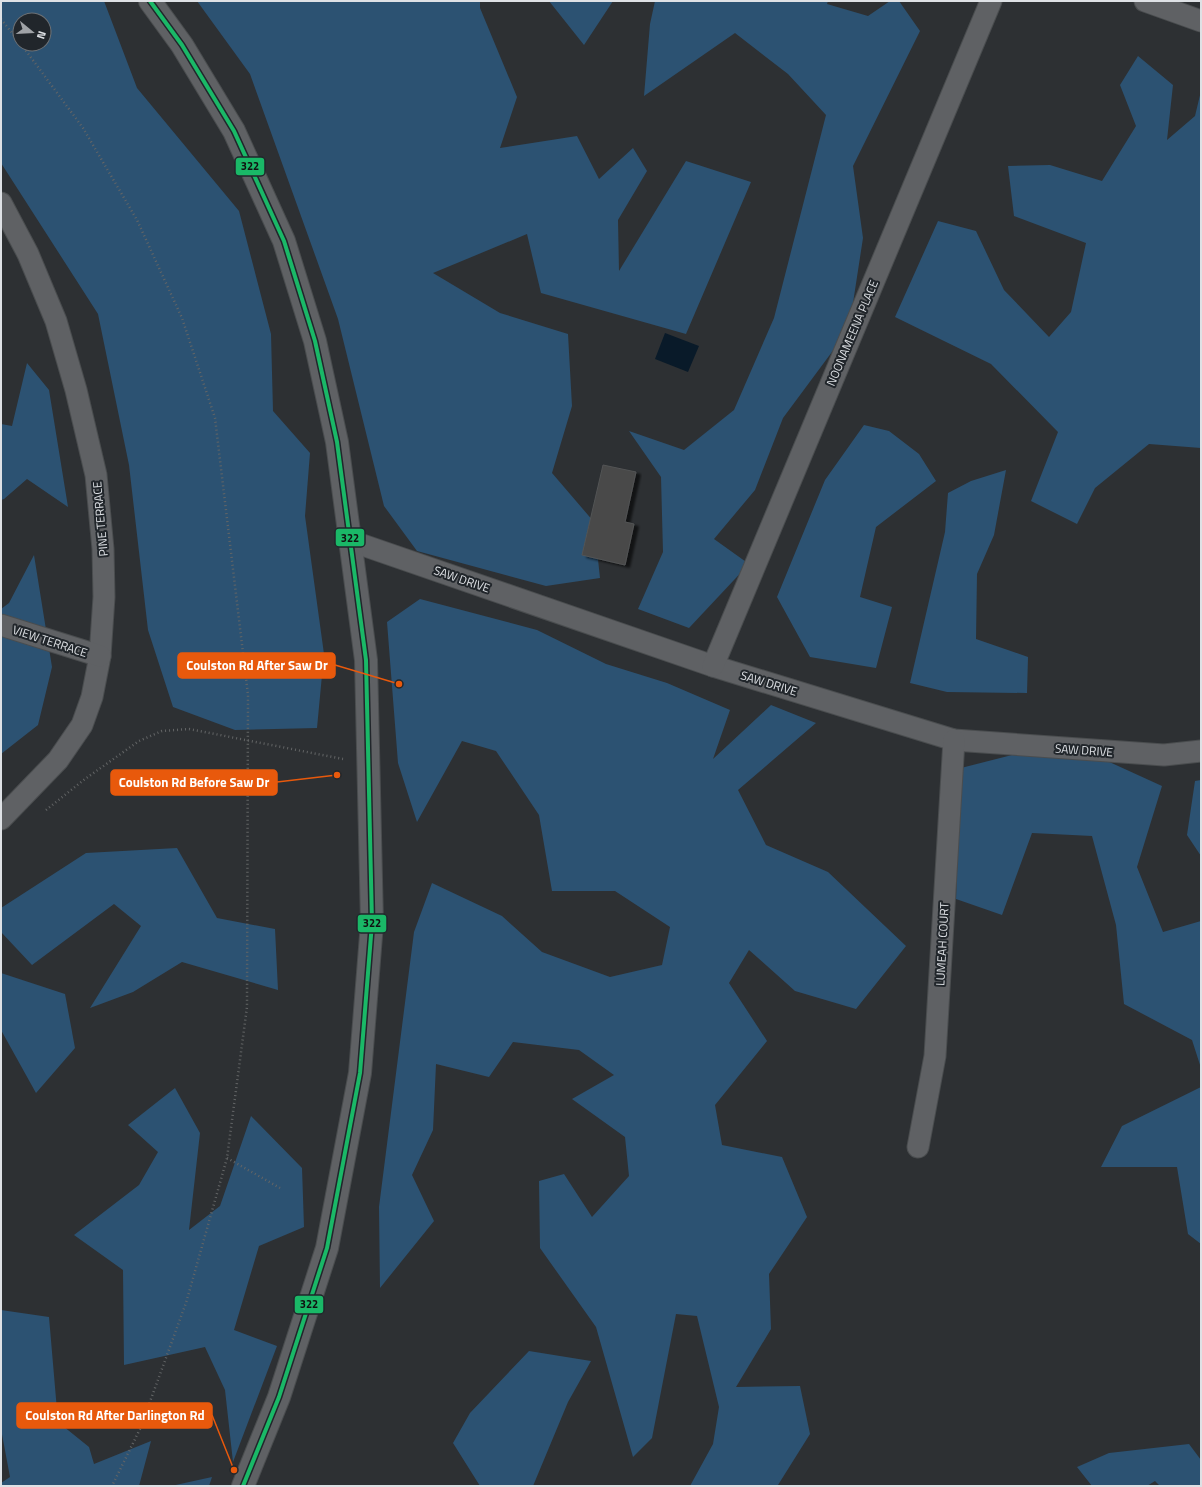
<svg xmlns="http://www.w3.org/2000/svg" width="1202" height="1487" viewBox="0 0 1202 1487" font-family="'Titillium Web',sans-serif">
	<defs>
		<filter id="shadow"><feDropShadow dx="4.5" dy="2.5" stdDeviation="1" flood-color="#0009"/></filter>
	</defs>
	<rect width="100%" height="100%" fill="#2d3033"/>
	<g fill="#2c5272" fill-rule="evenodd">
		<path d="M1,1H104L137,88L239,211L271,334L273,411L310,453L305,516L324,654L317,728L235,730L173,707L148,630L129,465L98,314L1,163ZM20,20H44V44H20Z"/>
		<path d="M197,1H480V8L517,97L500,148L577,136L599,179L633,148L647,171L618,220L619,271L686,161L751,182L686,334L541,293L527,234L433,273L500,313L568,334L572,406L552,473L594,522L600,578L546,586L417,551L384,506L338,319L250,74Z"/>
		<path d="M549,1H613L584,45Z"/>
		<path d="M655,1H828L827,4L868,16L890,1H899L920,31L853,166L863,238L849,329L783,418L755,490L714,539L749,564L689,628L638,609L663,552L661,477L629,431L684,450L734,410L774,318L826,115L788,74L735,33L644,96L650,24Z"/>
		<path d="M1138,56L1173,85L1167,140L1195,116L1201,91V448L1149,444L1095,488L1077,524L1031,501L1058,432L991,364L895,317L938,221L976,231L1004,290L1049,337L1071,312L1086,243L1014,216L1008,166L1050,165L1102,181L1136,126L1120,85Z"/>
		<path d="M27,363L49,390L68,507L27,479L4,499L1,500V424L12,426Z"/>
		<path d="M864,425L889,431L919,454L936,481L876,527L860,597L892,607L876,668L810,657L777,597L825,480Z"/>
		<path d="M1006,470L994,535L977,574L976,639L1028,657L1027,693L947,692L910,683L945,532L948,493L971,481Z"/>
		<path d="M34,555L52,667L38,725L1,754V609L9,603Z"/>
		<path d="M420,599L537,630L606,664L667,683L730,710L713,759L771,705L816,723L738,790L766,845L828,872L906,946L856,1009L795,991L749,950L729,983L767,1041L715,1105L722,1145L782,1157L807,1217L769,1274L771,1329L736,1387L800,1386L810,1434L778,1485L690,1486L713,1444L719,1407L697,1316L676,1314L652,1438L633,1457L596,1327L540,1248L539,1181L564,1174L592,1217L629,1176L625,1137L572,1099L614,1075L579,1050L513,1042L489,1077L436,1064L433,1130L412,1175L434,1221L380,1288L379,1207L414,932L432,883L502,916L542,952L610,977L662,965L670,927L615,891H552L539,815L496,751L462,741L417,822L398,763L387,622Z"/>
		<path d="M1012,755L1105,760L1162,786L1137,867L1163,932L1201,921V1068L1192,1040L1124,1004L1116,925L1092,836L1032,833L1002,915L956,899L961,768Z"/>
		<path d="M1201,780V856L1187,835L1195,781Z"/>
		<path d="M177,848L217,918L275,929L278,990L182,962L133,992L90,1008L141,926L114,904L32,965L1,932V908L86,853Z"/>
		<path d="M1,973L65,994L75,1048L36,1093L1,1030Z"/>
		<path d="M1201,1087V1244L1188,1234L1177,1167H1101L1122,1126Z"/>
		<path d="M175,1088L200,1133L189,1230L220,1206L251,1116L302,1168L304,1227L259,1246L234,1330L277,1346L233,1462L225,1390L205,1347L124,1365L123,1270L74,1235L139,1185L158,1152L128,1125Z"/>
		<path d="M1,1310L49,1317L58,1422L89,1447L94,1464L151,1441L139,1486H1V1483L10,1477L1,1429Z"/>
		<path d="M529,1351L591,1361L568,1402L533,1486H480L453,1443L470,1413Z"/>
		<path d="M1189,1444L1201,1460V1486H1160L1155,1481L1147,1486H1092L1077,1467L1109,1453Z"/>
		<path d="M212,1477L209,1486H171Z"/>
	</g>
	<path fill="#091a29" d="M665,333L699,346L688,372L655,359Z"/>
	<path fill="#484949" stroke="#535455" filter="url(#shadow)" d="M603,465L636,472L625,522L634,524L625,565L582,555Z"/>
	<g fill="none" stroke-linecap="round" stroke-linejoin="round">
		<g stroke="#4a4d4f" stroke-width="23">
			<g id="street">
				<path d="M1145,1L1201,21"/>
				<path d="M1,203L28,254L56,321L76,390L96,475L103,549L104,597L100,656L92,697L82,725L58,760L1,819"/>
				<path d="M351,541L713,666L954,740L1164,755L1201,751"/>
				<path d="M1,625L100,656"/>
				<path d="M713,666L991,1"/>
				<path d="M918,1147L935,1056L954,740"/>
			</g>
		</g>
		<g stroke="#4a4d4f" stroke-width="24">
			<path id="secondary" d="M150,1L182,45L234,131L284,241L315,341L337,442L366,660L372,923L360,1073L327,1248L279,1397L243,1486"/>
		</g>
		<g stroke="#636566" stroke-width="2.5" stroke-dasharray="1 3" stroke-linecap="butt">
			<path d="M1,19L20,43"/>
			<path d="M21,44L83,128L137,220L182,318L215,418L248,695L247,1007L227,1158L186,1303L140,1429L112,1486"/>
			<path d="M46,810L85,779L139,741L162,731L189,729L343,759"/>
			<path d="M227,1158L280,1188"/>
		</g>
		<use href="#street" stroke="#5f6164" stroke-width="21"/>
		<use href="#secondary" stroke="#5f6164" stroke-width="22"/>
		<g stroke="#21262b" stroke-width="7">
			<path id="bus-1" d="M150,1L182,45L234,131L284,241L315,341L337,442L366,660L372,923L360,1073L327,1248L279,1397L243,1486"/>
		</g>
		<use href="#bus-1" stroke="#1ab867" stroke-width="4"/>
	</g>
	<g text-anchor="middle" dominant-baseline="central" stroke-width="4" stroke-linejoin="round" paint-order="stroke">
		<g font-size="12" fill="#dee1e5" stroke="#21262b">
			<text transform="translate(852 333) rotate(-67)">NOONAMEENA PLACE</text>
			<text transform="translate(100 519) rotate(-95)">PINE TERRACE</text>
			<text transform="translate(462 579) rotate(19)">SAW DRIVE</text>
			<text transform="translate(50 641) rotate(18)">VIEW TERRACE</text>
			<text transform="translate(769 683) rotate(17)">SAW DRIVE</text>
			<text transform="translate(1084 750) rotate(4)">SAW DRIVE</text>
			<text transform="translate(942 944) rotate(-87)">LUMEAH COURT</text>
		</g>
	</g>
	<path fill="none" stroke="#e8590c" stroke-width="1.5" d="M399 684L335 665M337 775L277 782M234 1470L212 1415"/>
	<g fill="#e8590c" stroke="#21262b" stroke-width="1.5">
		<circle cx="399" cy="684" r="4"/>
		<circle cx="337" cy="775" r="4"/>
		<circle cx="234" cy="1470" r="4"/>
	</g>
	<g fill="#e8590c" stroke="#e8590c" stroke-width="1.5">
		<rect x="178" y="653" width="157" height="25" rx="4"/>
		<rect x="111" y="770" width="166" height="25" rx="4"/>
		<rect x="17" y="1403" width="195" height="25" rx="4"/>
	</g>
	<g font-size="13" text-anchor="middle" font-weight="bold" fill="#fff">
		<text x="257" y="670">Coulston Rd After Saw Dr</text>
		<text x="194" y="787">Coulston Rd Before Saw Dr</text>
		<text x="115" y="1420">Coulston Rd After Darlington Rd</text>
	</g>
	<g stroke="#21262b" stroke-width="1.5">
		<rect x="235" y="157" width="30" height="19" rx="4" fill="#1ab867"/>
		<rect x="335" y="528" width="30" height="19" rx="4" fill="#1ab867"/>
		<rect x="357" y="914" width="30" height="19" rx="4" fill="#1ab867"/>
		<rect x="294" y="1295" width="30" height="19" rx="4" fill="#1ab867"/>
	</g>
	<g font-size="11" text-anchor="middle" font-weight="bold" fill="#111">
		<text x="250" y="170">322</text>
		<text x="350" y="542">322</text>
		<text x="372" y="927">322</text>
		<text x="309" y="1308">322</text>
	</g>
	<rect width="1202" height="1487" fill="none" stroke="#dee1e5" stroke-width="4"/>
	<g transform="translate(32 32) rotate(108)"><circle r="19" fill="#21262b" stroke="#6d7175"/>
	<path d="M0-3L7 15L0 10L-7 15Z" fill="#a0a3a7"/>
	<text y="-6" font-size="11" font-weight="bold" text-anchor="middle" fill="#dee1e5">N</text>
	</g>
</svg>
